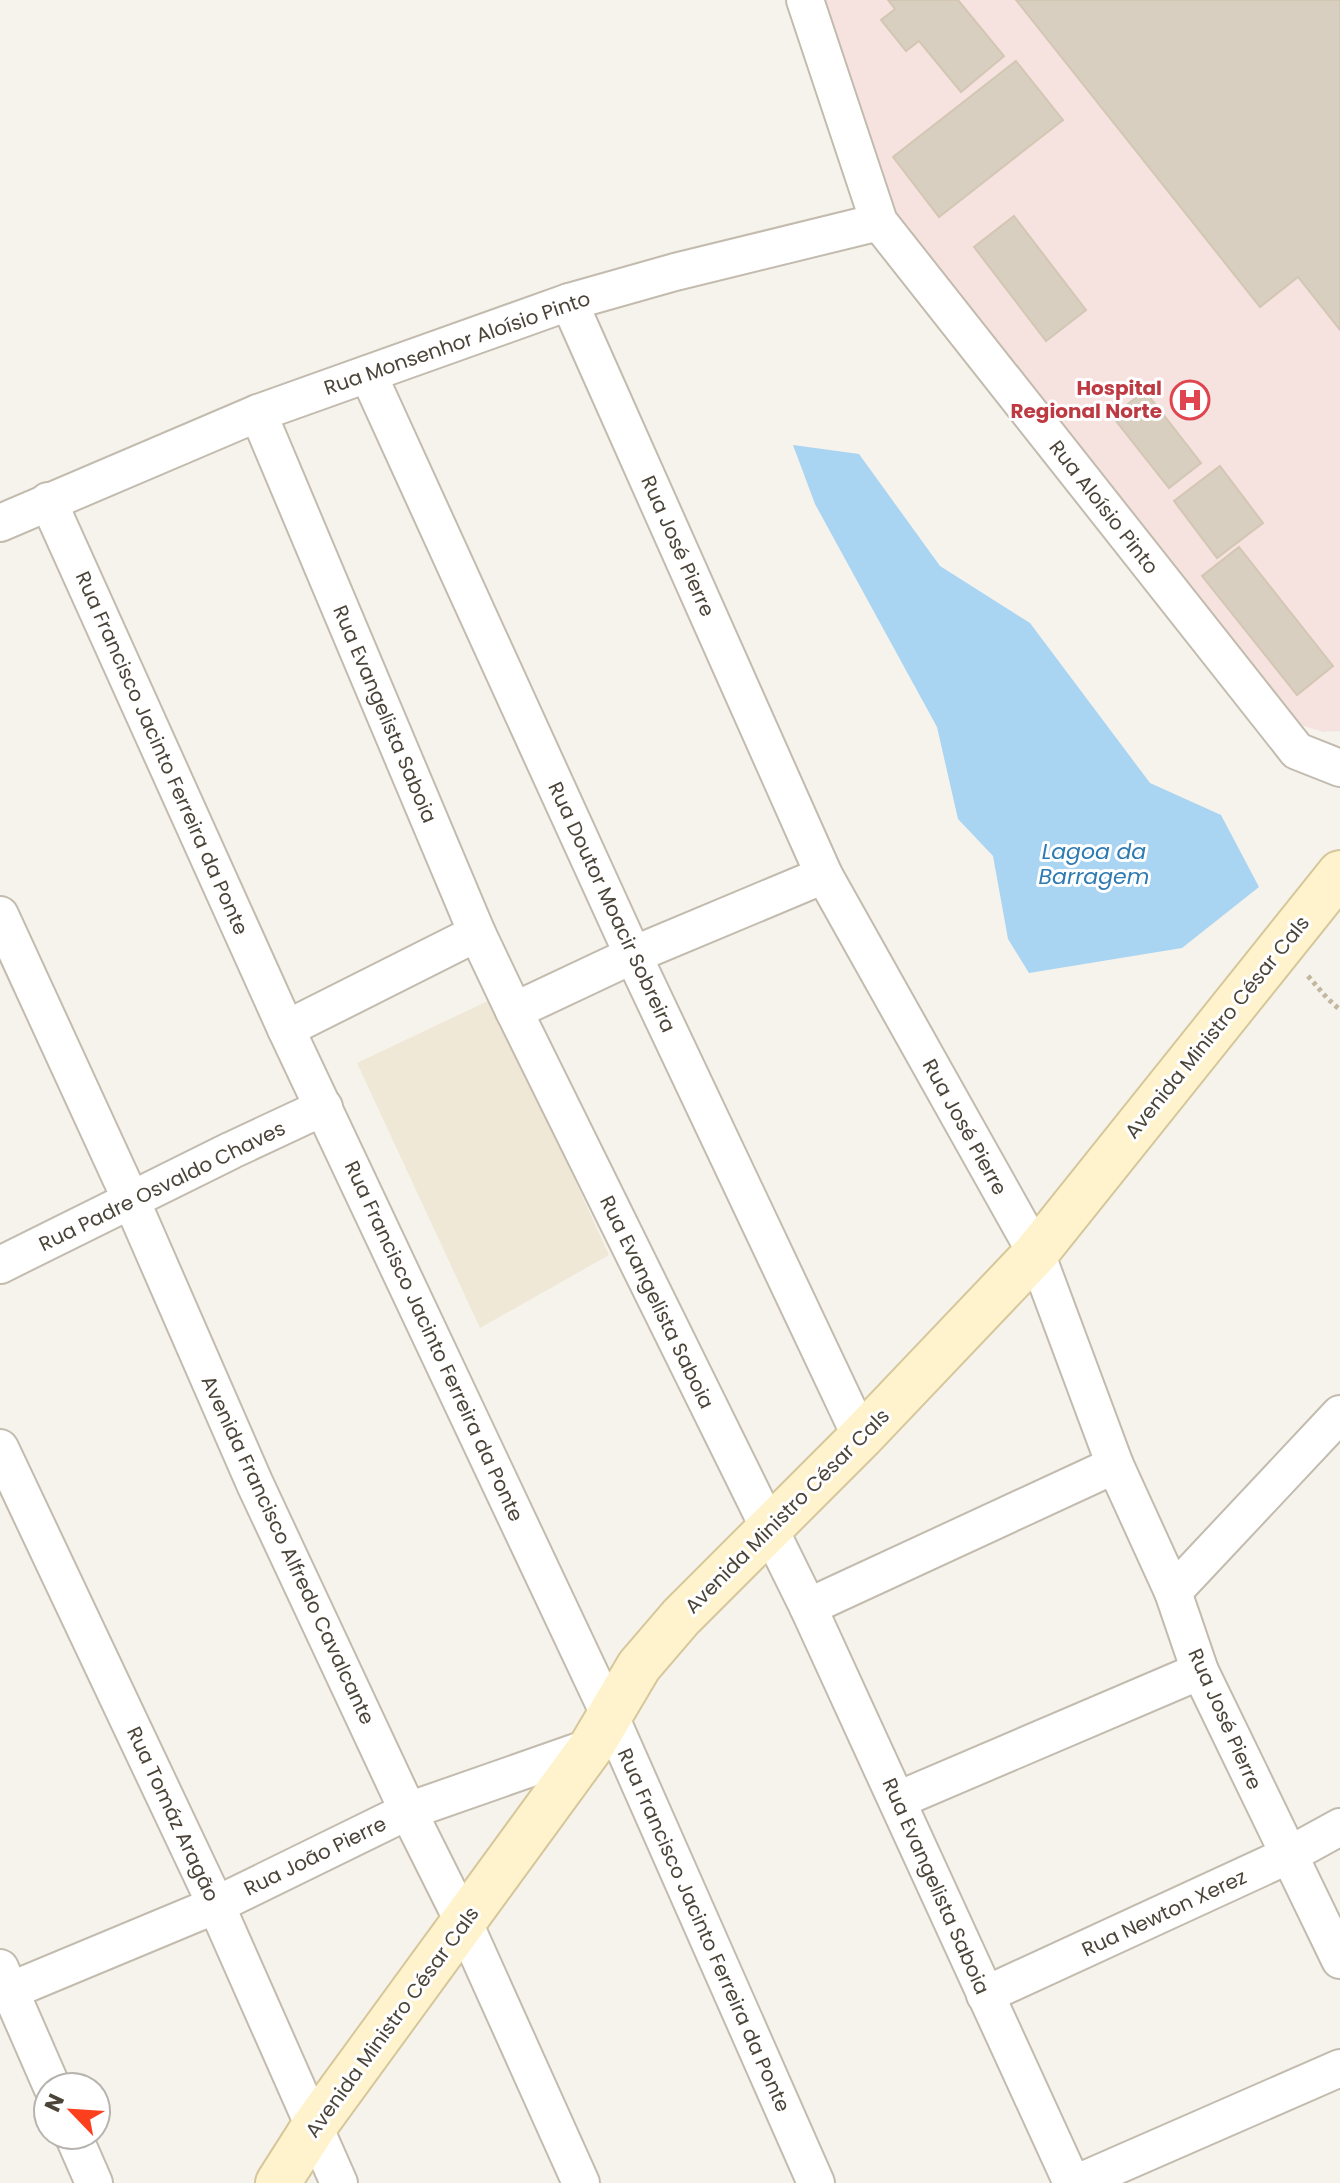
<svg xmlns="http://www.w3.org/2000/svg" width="1340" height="2183" viewBox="0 0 1340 2183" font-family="Poppins,sans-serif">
	<rect width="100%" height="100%" fill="#f6f3ec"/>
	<path fill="#efe8d6" d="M492,999L609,1255L480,1328L357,1063Z"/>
	<path fill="#f6e3e0" d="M814,0H1340V731L1323,732L1301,725L1280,712L889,208Z"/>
	<path fill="#a9d4f2" d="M793,445L859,454L940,566L1030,623L1150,783L1221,815L1259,887L1182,948L1029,973L1008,939L993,856L958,819L937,727L815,504Z"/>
	<g fill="#d8cfc1" stroke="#d3c7b4" stroke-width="2">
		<path d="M888,0H958L1004,56L961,92L919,41L906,51L881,20L895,9Z"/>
		<path d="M1016,0H1340V330L1298,277L1260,307Z"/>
		<path d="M1016,61L1063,120L939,217L893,157Z"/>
		<path d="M1014,216L1086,310L1046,341L974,247Z"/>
		<path d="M1145,391L1201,463L1169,488L1112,416Z"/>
		<path d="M1220,466L1263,523L1217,558L1174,501Z"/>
		<path d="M1239,547L1333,666L1297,695L1202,576Z"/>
	</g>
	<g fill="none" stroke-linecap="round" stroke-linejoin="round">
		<g stroke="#c2bbae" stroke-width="40">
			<g id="minor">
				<path d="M805,0L879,222L1297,751L1340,768"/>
				<path d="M569,302L824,875L1036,1253L1115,1465L1173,1592L1200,1671L1340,1960"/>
				<path d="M368,374L633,955L861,1437"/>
				<path d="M258,413L477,933L514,1011L808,1607L1072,2183"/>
				<path d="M48,501L286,1029L609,1714L816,2183"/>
				<path d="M0,523L258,413L569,302L675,272L879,222"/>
				<path d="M0,915L131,1200L255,1484L408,1811L464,1923L581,2183"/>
				<path d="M514,1011L633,955L824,875"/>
				<path d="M286,1029L477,933"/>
				<path d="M0,1265L232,1150L324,1107"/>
				<path d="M0,1448L216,1905L339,2183"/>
				<path d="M1173,1592L1340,1414"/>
				<path d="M808,1607L1115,1465"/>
				<path d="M898,1800L1200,1671"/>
				<path d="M0,1968L52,2087"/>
				<path d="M0,1995L216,1905L408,1811L591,1747"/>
				<path d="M985,1995L1289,1855L1340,1827"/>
				<path d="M73,2135L94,2183"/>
				<path d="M1077,2183L1340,2068"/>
			</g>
		</g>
		<g stroke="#d6c79b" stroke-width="48">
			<path id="secondary" d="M278,2183L313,2128L591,1747L639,1666L681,1617L861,1437L1036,1253L1340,873"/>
		</g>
		<path stroke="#c4b79f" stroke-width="5" stroke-dasharray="4 4" stroke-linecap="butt" d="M1308,976L1327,998L1340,1010"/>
		<use href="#minor" stroke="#fff" stroke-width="36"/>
		<use href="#secondary" stroke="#fff3cd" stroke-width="44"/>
	</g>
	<defs>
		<g id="hospital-ring" transform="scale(2)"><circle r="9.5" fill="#fff" stroke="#e0444e" stroke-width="1.5"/><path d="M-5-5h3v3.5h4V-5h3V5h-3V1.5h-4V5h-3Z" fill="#e0444e"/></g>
	</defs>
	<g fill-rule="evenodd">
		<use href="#hospital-ring" x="1190" y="400"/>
	</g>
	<g text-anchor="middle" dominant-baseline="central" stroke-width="6" stroke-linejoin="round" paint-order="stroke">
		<g font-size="20" fill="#4b4439" stroke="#fff">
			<text transform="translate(457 343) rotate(-19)">Rua Monsenhor Aloísio Pinto</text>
			<text transform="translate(1104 507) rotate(52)">Rua Aloísio Pinto</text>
			<text transform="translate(678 546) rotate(66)">Rua José Pierre</text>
			<text transform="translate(385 714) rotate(67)">Rua Evangelista Saboia</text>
			<text transform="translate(162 753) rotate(66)">Rua Francisco Jacinto Ferreira da Ponte</text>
			<text transform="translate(612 907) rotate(65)">Rua Doutor Moacir Sobreira</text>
			<text transform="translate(1217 1027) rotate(-51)">Avenida Ministro César Cals</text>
			<text transform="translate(965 1127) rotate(61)">Rua José Pierre</text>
			<text transform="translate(162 1186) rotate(-26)">Rua Padre Osvaldo Chaves</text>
			<text transform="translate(657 1302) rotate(64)">Rua Evangelista Saboia</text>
			<text transform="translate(434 1341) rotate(65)">Rua Francisco Jacinto Ferreira da Ponte</text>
			<text transform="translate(787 1511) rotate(-45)">Avenida Ministro César Cals</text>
			<text transform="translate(288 1550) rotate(65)">Avenida Francisco Alfredo Cavalcante</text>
			<text transform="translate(1225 1719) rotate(66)">Rua José Pierre</text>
			<text transform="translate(173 1814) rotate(65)">Rua Tomáz Aragão</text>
			<text transform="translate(315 1856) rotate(-26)">Rua João Pierre</text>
			<text transform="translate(936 1886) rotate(66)">Rua Evangelista Saboia</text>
			<text transform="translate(1164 1913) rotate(-25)">Rua Newton Xerez</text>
			<text transform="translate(704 1930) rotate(66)">Rua Francisco Jacinto Ferreira da Ponte</text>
			<text transform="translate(392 2022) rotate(-54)">Avenida Ministro César Cals</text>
		</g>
		<g font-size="20" font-weight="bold" fill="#be3a42" stroke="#fff" text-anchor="end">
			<text x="1162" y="388">Hospital<tspan x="1162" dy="23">Regional Norte</tspan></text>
		</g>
		<g font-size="22" font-style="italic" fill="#2e7ab2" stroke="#fff">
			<text x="1094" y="851">Lagoa da<tspan x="1094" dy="25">Barragem</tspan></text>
		</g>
	</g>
	<g transform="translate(72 2111) rotate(295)"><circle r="38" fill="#ffffff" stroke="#b7b4b0" stroke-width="2"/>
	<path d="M0-6L14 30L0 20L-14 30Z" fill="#fc3f1d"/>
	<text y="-12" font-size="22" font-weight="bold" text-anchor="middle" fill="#4b4439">N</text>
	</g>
</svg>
